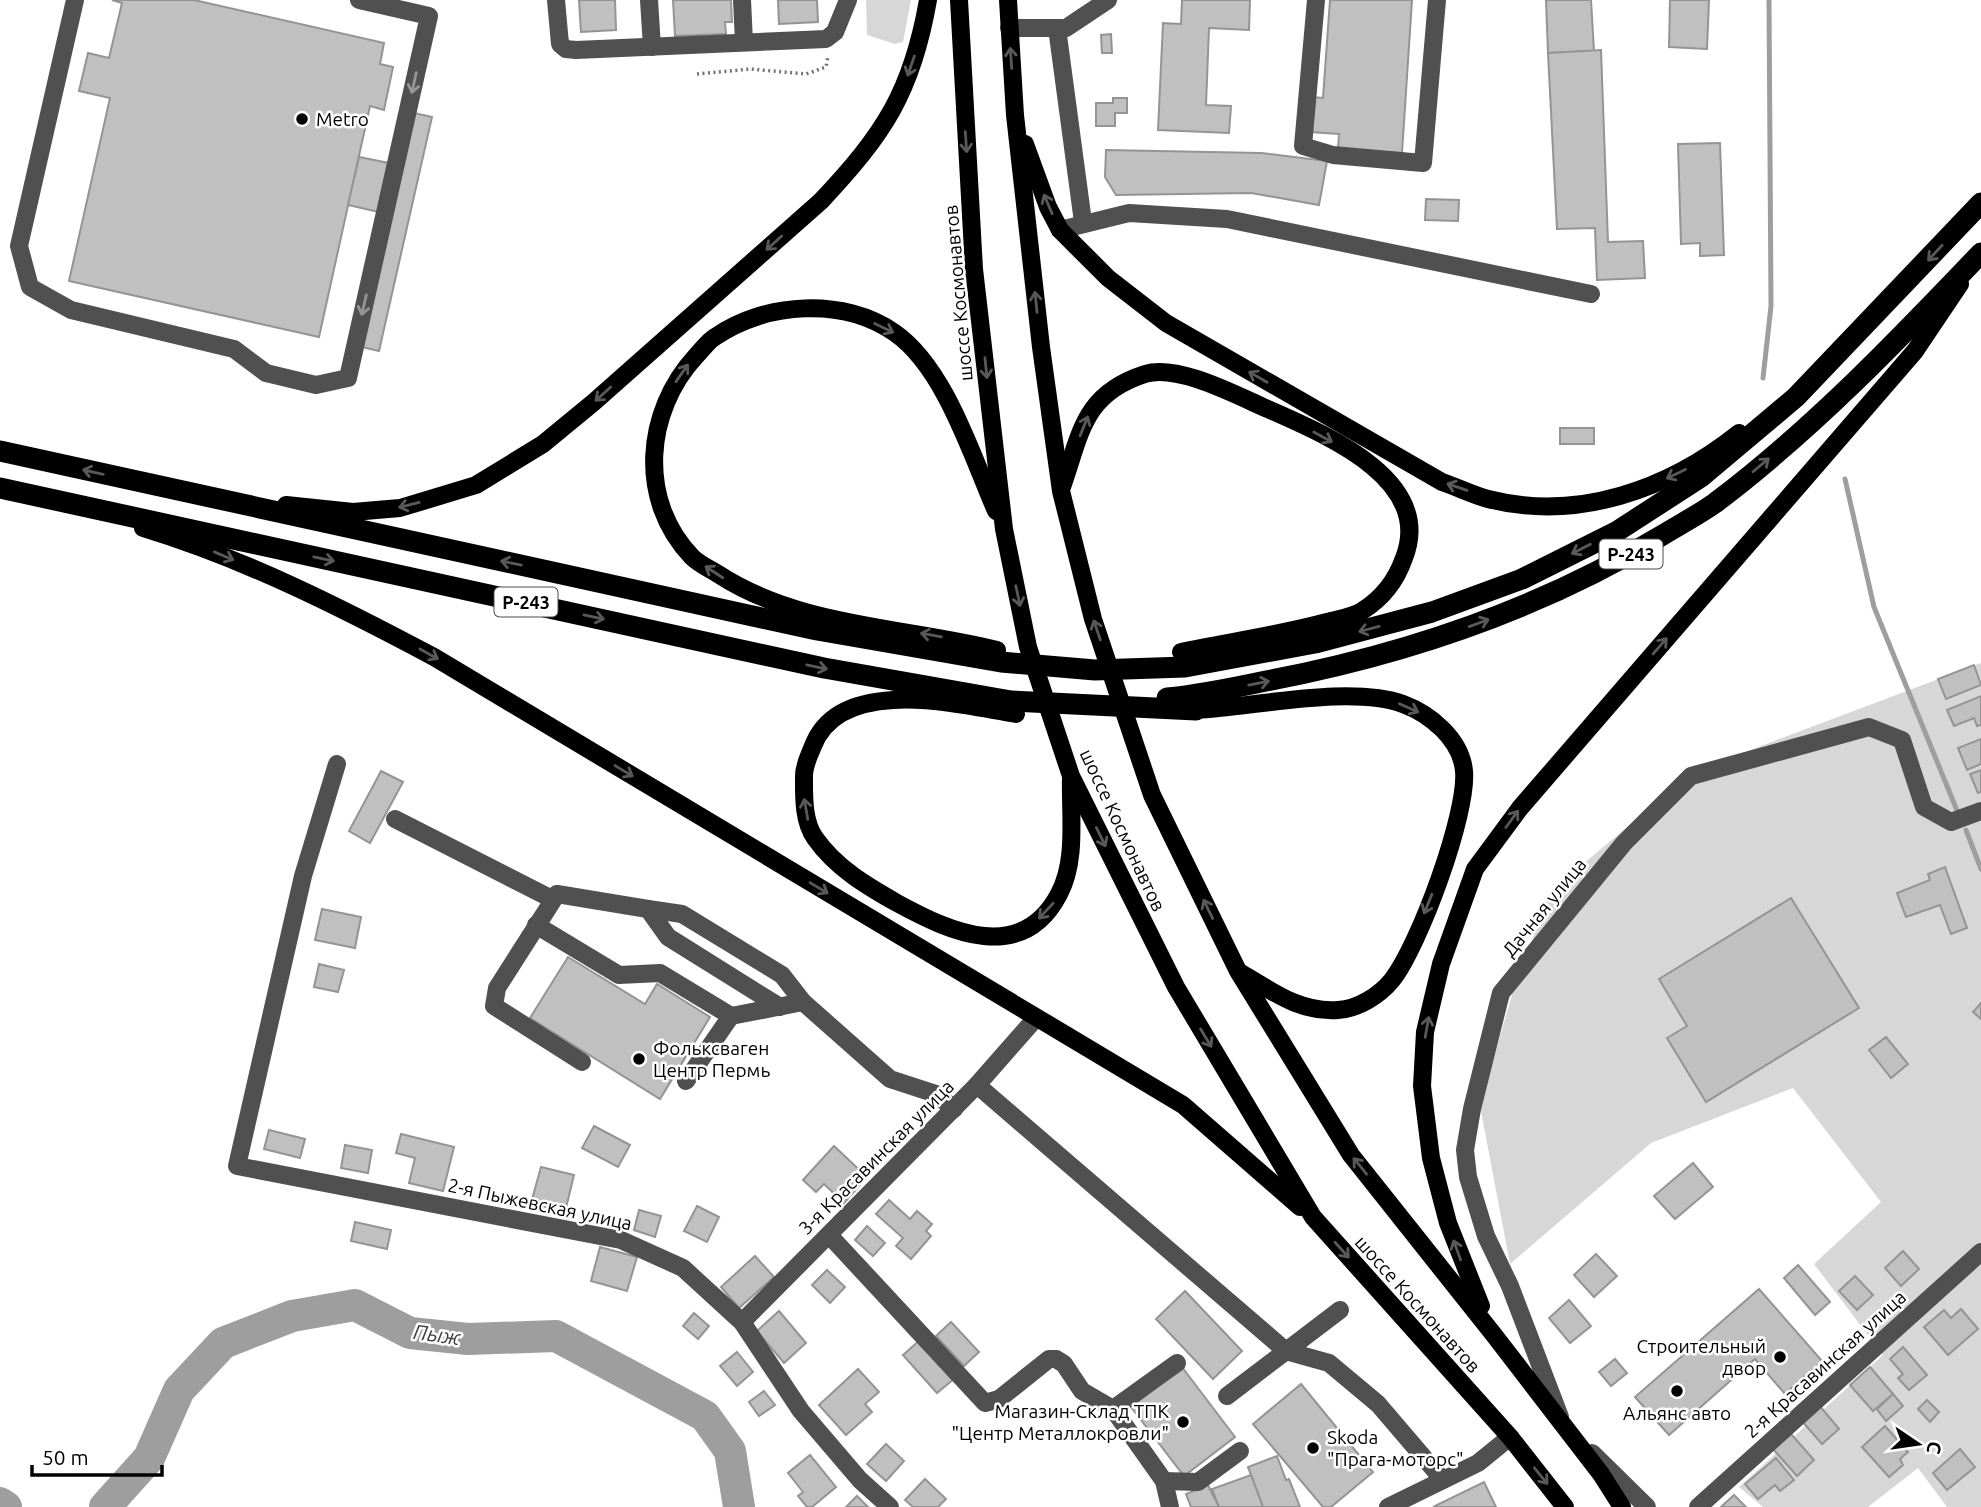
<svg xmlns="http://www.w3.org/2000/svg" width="1981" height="1507" viewBox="0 0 1981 1507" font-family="Ubuntu,sans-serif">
	<rect width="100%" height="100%" fill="#fff"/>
	<g fill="#d7d7d7">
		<path d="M866,0H911L903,42L895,44L867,35Z"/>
		<path d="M1981,663V1507H1947L1918,1468L1868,1507H1763L1739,1487L1883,1355L1814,1264L1881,1202L1793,1088L1651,1143L1510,1264L1480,1106L1514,988L1550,892L1692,772Z"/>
	</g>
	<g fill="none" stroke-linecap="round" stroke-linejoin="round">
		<g stroke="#9e9e9e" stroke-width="5">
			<path d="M1763,378L1771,306L1769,0"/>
			<path d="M1845,479L1874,607L1958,813"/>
			<path d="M1966,830L1981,869"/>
		</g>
		<g stroke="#9e9e9e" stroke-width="32">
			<path d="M0,1503L6,1507"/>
			<path d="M105,1507L149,1458L179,1390L223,1343L292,1316L355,1305L410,1333L468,1339L556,1336L705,1416L730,1451L739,1507"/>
		</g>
	</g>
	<g fill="#c0c0c0" stroke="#949494" stroke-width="2">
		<path d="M194,0L384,43L380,64L393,67L384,110L370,106L319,337L69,281L110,98L79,91L88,53L109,58L122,3L112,0Z"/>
		<path d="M579,0H615L616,30L581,32Z"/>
		<path d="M673,0H731L732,22H725L726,34L675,36Z"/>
		<path d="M778,0H817L818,22L779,24Z"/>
		<path d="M1182,0H1250L1249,30L1209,28L1206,105L1231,106L1229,133L1158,130L1163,23L1181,24Z"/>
		<path d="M1330,0H1412L1402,153L1338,149L1339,134L1310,132L1312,97L1323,98Z"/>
		<path d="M1546,0H1591L1594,51L1548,53Z"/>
		<path d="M1670,0H1709L1707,49L1669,47Z"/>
		<path d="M1111,34L1112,53H1102L1101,35Z"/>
		<path d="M1601,50L1608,242L1643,241L1645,278L1597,280L1595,228L1557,229L1548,53Z"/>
		<path d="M1113,98H1127V113H1115V126H1096V103H1113Z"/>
		<path d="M401,110L432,117L379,351L349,344L379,212L348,205L359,157L389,163Z"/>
		<path d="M1720,143L1724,255L1700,256V243L1681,244L1678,144Z"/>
		<path d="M1106,150L1261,153L1327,161L1319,205L1251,193L1116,195L1105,177Z"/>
		<path d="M1426,199L1459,200L1458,221L1425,220Z"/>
		<rect x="1560" y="428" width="34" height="16"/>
		<path d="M1974,665L1981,685L1946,699L1938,679Z"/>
		<path d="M1981,696V725L1977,726L1974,718L1954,726L1947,710Z"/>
		<path d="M1981,739V764L1967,770L1958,748Z"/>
		<path d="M1981,770V792L1978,793L1970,774Z"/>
		<path d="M381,771L403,782L370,843L349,831Z"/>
		<path d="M1945,867L1967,928L1951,934L1940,905L1906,917L1897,893L1930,880L1928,874Z"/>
		<path d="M1791,898L1859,1008L1706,1102L1667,1038L1687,1026L1659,979Z"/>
		<path d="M322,909L361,917L355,948L315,940Z"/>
		<path d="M568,957L645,1004L657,984L710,1017L660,1099L530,1018Z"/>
		<path d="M319,964L344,970L338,992L314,987Z"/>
		<path d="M1981,1003V1019L1973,1012Z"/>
		<path d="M1886,1037L1908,1064L1891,1078L1869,1050Z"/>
		<path d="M594,1126L630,1145L618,1167L582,1148Z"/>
		<path d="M269,1130L305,1139L300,1158L264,1149Z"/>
		<path d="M401,1134L454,1147L443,1191L409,1183L415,1158L396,1153Z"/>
		<path d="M345,1145L372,1150L368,1173L341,1168Z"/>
		<path d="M834,1146L867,1177L844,1203L824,1184L816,1192L803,1180Z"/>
		<path d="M1693,1163L1713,1187L1675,1219L1654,1196Z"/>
		<path d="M541,1167L574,1175L565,1212L531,1203Z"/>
		<path d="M889,1200L910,1219L917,1211L932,1224L926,1231L931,1236L911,1259L896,1246L903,1238L876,1214Z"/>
		<path d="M697,1206L719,1217L707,1242L684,1231Z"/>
		<path d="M639,1210L661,1216L655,1237L634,1230Z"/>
		<path d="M355,1222L391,1230L387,1249L351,1241Z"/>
		<path d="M867,1226L885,1243L873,1256L855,1240Z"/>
		<path d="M600,1247L637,1257L627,1291L591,1281Z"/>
		<path d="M1903,1251L1919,1269L1901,1286L1885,1268Z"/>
		<path d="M1596,1254L1617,1276L1594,1297L1574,1275Z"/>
		<path d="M755,1256L774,1277L739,1308L721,1287Z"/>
		<path d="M1798,1265L1830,1302L1815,1315L1784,1278Z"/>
		<path d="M827,1270L845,1287L830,1303L812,1285Z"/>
		<path d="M1855,1276L1873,1295L1857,1310L1839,1291Z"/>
		<path d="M1759,1289L1822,1361L1785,1394L1755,1359L1669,1435L1635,1397Z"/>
		<path d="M1185,1291L1242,1351L1213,1379L1156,1319Z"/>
		<path d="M1569,1300L1591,1326L1570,1343L1549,1318Z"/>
		<path d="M1961,1309L1978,1329L1948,1355L1924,1327L1944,1310L1951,1318Z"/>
		<path d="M779,1311L806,1343L784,1363L757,1331Z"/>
		<path d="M694,1313L709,1326L698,1339L683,1326Z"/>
		<path d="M951,1322L979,1352L964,1366L936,1336Z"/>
		<path d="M921,1339L955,1378L937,1393L903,1355Z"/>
		<path d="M1903,1347L1927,1375L1909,1390L1898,1378L1903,1374L1890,1359Z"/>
		<path d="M737,1352L753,1372L737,1386L720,1366Z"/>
		<path d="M1615,1359L1627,1373L1611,1386L1599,1372Z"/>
		<path d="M1182,1367L1235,1437L1184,1476L1131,1407Z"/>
		<path d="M1870,1367L1893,1394L1873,1411L1850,1385Z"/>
		<path d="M858,1369L879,1392L865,1404L872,1412L846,1435L819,1405Z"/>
		<path d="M1301,1384L1373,1472L1331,1507H1323L1253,1424Z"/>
		<path d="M764,1391L775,1405L759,1416L749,1402Z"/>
		<path d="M1893,1394L1903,1406L1886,1421L1877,1409Z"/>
		<path d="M1927,1400L1939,1412L1930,1422L1918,1409Z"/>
		<path d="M1819,1405L1839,1429L1822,1444L1801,1420Z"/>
		<path d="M1885,1426L1908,1452L1900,1459L1903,1465L1889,1477L1862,1447Z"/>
		<path d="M1791,1434L1814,1460L1797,1476L1773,1449Z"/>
		<path d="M886,1444L904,1461L886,1481L867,1464Z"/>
		<path d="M1960,1449L1975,1467L1947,1490L1933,1473Z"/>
		<path d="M810,1455L836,1487L812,1507H807L798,1496L803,1492L788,1473Z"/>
		<path d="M1277,1456L1286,1480L1289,1479L1300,1507H1263L1248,1467Z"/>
		<path d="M1776,1458L1794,1480L1780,1491L1775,1485L1758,1499L1745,1484Z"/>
		<path d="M1251,1475L1263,1507H1219L1212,1489Z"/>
		<path d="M925,1479L946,1499L938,1507H913L905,1500Z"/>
		<path d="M1484,1482L1496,1507H1433Z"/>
		<path d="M1208,1485L1219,1507H1191L1186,1494Z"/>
		<path d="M1734,1495L1746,1507H1721Z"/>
		<path d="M857,1496L868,1507H846Z"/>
	</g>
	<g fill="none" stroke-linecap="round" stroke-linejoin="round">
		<path stroke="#727272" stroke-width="3.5" stroke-dasharray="2 3.5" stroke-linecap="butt" d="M697,74L750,69L806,74L826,67L828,56"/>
		<g stroke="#505050" stroke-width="18">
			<path d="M75,0L19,246L30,287L71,310L234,349L266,373L316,385L348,378L429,16L359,0"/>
			<path d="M556,0L560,44L566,49L576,50L826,39L835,32L848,0"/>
			<path d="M649,0L652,47"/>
			<path d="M742,0L744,42"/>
			<path d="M1316,0L1303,146L1333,155L1423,163L1437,0"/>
			<path d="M1009,28H1066L1108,0"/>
			<path d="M1057,28L1083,222"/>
			<path d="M1060,230L1129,213L1227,219L1591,294"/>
			<path d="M337,764L303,876L237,1166L621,1240L683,1268L742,1322L801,1411L860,1480L890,1507"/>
			<path d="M395,819L552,899"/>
			<path d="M648,909L682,914L782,975L803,1002"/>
			<path d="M536,925L619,975L660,973L731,1016L803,1002L890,1079L936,1094L954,1109"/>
			<path d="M582,1062L494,1006L497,988L557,894L648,909L668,937L780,1007"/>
			<path d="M686,1081L731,1016"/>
			<path d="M977,1085L1286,1351L1329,1363L1378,1404L1443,1480"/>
			<path d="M829,1235L985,1403L999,1399L1049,1359H1056L1064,1364L1082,1391L1113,1409L1164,1481L1170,1507"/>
			<path d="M742,1322L977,1085L1035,1019"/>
			<path d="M1227,1396L1340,1310"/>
			<path d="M1113,1409L1177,1363"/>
			<path d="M1560,1417L1510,1286L1486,1236L1468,1177L1465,1150L1472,1109L1501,993L1624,843L1691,776L1869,727L1902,740L1924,807L1951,822L1981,811"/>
			<path d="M1592,1453L1647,1507"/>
			<path d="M1164,1481L1198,1482L1240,1451"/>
			<path d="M1388,1507L1478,1463L1510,1437"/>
			<path d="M1698,1507L1981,1252"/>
		</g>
		<g stroke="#000" stroke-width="18">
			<path d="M959,0L974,269L1004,529L1028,647L1071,776L1176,987L1313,1217L1510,1437L1565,1507"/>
			<path d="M1008,0L1015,115L1041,347L1061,491L1093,619L1152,795L1238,971L1351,1155L1494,1335L1601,1474L1622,1507"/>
			<path d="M1025,144L1048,207L1060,230L1108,278L1166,323L1442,482C1457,487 1473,495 1488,499C1578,522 1669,489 1739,433"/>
			<path d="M1062,487C1081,433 1083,394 1145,374C1176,364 1232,393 1261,406C1319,432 1436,477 1404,558C1396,581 1383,598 1362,611C1353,617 1338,619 1327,622C1279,635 1229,642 1181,652"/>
			<path d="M286,505L353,512L400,508L476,485L543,444L594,402L821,201C884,134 912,92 928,0"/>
			<path d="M996,511C972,456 945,368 895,333C844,297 765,302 715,337C708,341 702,350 696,356C645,411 637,500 692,557C699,564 710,569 718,574C799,627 905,627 997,650"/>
			<path d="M143,528C245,559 340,607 434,657L1183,1105L1300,1207"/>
			<path d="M1196,710C1254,707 1350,685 1403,704C1430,714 1461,739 1464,771C1468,813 1419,946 1392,980C1380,995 1358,1009 1338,1010C1300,1013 1272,991 1241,973"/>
			<path d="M1016,714C959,704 840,675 813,746C809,756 804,765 804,776C804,796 803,821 815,838C836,868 867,886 897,903C950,932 1022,965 1059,894C1077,861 1070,815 1071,779"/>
			<path d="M1481,1306L1448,1223L1431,1158L1422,1086L1425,1032L1441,964L1475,869L1520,808L1915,351L1960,284"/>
		</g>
		<g stroke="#000" stroke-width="21">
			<path d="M0,451L817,630L1001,662L1095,670L1185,667L1315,643L1432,612L1522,579L1616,532L1701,477L1796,397L1981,203"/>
			<path d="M0,488L824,668L1011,701L1196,710"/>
			<path d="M1167,698C1200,695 1233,688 1266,681C1404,655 1540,609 1661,536C1679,525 1698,515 1715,503C1813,429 1897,341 1981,253"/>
		</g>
	</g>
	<defs><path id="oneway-shaft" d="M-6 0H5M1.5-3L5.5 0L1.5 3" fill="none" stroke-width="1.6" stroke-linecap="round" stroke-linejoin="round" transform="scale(1.75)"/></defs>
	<g stroke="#595959">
		<use href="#oneway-shaft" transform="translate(1011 58) rotate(-94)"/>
		<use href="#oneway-shaft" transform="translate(911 66) rotate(109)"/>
		<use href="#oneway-shaft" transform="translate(966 142) rotate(86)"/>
		<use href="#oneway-shaft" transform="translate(1048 204) rotate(-113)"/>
		<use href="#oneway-shaft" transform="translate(774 243) rotate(138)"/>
		<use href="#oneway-shaft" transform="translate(1935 253) rotate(133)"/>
		<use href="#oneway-shaft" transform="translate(1036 302) rotate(-96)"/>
		<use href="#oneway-shaft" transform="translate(884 328) rotate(26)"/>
		<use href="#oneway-shaft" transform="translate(986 368) rotate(84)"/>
		<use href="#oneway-shaft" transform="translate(682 373) rotate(-55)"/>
		<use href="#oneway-shaft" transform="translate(1258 377) rotate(-150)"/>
		<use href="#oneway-shaft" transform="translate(603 394) rotate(138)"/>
		<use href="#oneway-shaft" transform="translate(1084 426) rotate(-68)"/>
		<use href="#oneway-shaft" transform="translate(1323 437) rotate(29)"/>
		<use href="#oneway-shaft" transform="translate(1761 465) rotate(-40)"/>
		<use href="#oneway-shaft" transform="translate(93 472) rotate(-167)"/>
		<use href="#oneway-shaft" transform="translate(1676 474) rotate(154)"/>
		<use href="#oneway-shaft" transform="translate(1457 487) rotate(-161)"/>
		<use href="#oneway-shaft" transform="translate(409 505) rotate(166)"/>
		<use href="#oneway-shaft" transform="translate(1581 549) rotate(153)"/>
		<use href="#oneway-shaft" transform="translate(224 556) rotate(23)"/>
		<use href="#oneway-shaft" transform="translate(324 559) rotate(12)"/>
		<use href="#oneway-shaft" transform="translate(511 563) rotate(-168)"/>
		<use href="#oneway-shaft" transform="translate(714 572) rotate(-147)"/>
		<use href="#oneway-shaft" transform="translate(1018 596) rotate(78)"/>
		<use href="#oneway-shaft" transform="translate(594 617) rotate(12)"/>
		<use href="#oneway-shaft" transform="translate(1479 623) rotate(-20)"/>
		<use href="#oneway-shaft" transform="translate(1369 629) rotate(165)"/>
		<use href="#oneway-shaft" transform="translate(1097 630) rotate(-109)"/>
		<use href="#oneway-shaft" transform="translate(931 635) rotate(-170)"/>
		<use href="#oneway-shaft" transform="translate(1660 646) rotate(-49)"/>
		<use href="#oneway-shaft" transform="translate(429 654) rotate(29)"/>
		<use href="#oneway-shaft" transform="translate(817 667) rotate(12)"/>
		<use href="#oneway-shaft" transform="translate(1259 683) rotate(-11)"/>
		<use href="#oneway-shaft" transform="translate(1409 708) rotate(24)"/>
		<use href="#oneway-shaft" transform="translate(624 771) rotate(31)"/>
		<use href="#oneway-shaft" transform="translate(806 809) rotate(-100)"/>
		<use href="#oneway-shaft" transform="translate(1512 819) rotate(-54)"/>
		<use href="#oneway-shaft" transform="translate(1101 837) rotate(64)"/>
		<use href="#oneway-shaft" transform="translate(819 888) rotate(31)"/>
		<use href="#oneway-shaft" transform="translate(1428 904) rotate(112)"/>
		<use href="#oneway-shaft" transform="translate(1208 909) rotate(-116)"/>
		<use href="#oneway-shaft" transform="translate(1046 911) rotate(133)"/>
		<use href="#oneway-shaft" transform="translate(1427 1027) rotate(-80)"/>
		<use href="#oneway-shaft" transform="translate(1206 1038) rotate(59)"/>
		<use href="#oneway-shaft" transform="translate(1360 1166) rotate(-129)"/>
		<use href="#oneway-shaft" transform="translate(1342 1250) rotate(48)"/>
		<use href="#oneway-shaft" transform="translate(1457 1250) rotate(-110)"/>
		<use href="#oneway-shaft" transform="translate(1541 1476) rotate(51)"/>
	</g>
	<g stroke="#969696">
		<use href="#oneway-shaft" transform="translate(414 83) rotate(102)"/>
		<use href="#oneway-shaft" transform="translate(364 305) rotate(103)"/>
	</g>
	<g fill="#000" stroke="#fff" stroke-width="2.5">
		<circle cx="302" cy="119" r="7"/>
		<circle cx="639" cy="1059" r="7"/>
		<circle cx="1780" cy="1357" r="7"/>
		<circle cx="1677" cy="1391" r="7"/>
		<circle cx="1183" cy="1422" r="7"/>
		<circle cx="1313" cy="1448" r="7"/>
	</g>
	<g text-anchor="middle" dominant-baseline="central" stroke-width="5" stroke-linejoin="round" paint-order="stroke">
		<g fill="#fff" stroke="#4c4c4c" stroke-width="2">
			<rect x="1599.5" y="539.5" width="63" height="29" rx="5"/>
			<rect x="494.5" y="587.5" width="63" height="29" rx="5"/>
		</g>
		<g font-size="18" font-weight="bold" fill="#000">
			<text x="1631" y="554">Р-243</text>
			<text x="526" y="602">Р-243</text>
		</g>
		<g font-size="19" fill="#000" stroke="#fff" text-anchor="start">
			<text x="316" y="119">Metro</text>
			<text x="653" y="1048">Фольксваген<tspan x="653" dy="22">Центр Пермь</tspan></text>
			<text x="1766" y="1346" text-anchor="end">Строительный<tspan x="1766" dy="22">двор</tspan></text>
			<text x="1169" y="1411" text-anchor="end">Магазин-Склад ТПК<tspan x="1169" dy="22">"Центр Металлокровли"</tspan></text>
			<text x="1677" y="1413" text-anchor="middle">Альянс авто</text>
			<text x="1327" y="1437">Skoda<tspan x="1327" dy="22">"Прага-моторс"</tspan></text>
		</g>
		<g font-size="19" fill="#000" stroke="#fff">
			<text transform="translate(958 293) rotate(-95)">шоссе Космонавтов</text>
			<text transform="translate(1123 830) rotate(65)">шоссе Космонавтов</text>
			<text transform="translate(1544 907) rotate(-51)">Дачная улица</text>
			<text transform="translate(876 1157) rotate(-45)">3-я Красавинская улица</text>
			<text transform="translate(540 1204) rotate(12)">2-я Пыжевская улица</text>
			<text transform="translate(1418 1304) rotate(48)">шоссе Космонавтов</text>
			<text transform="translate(1825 1364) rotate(-42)">2-я Красавинская улица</text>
		</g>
		<g font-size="21" font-style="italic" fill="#3f3f3f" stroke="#fff">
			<text transform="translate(437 1334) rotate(8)">Пыж</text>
		</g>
	</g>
	<g transform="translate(1918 1444) rotate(103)" stroke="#ffffff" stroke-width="5" paint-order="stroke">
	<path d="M0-5L12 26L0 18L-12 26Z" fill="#000000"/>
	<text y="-10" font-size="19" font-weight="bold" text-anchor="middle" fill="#000000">С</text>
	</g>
	<path d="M32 1465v10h130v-10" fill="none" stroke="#000000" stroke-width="3.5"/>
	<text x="42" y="1465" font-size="21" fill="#000000" stroke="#ffffff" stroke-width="5" paint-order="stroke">50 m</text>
</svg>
